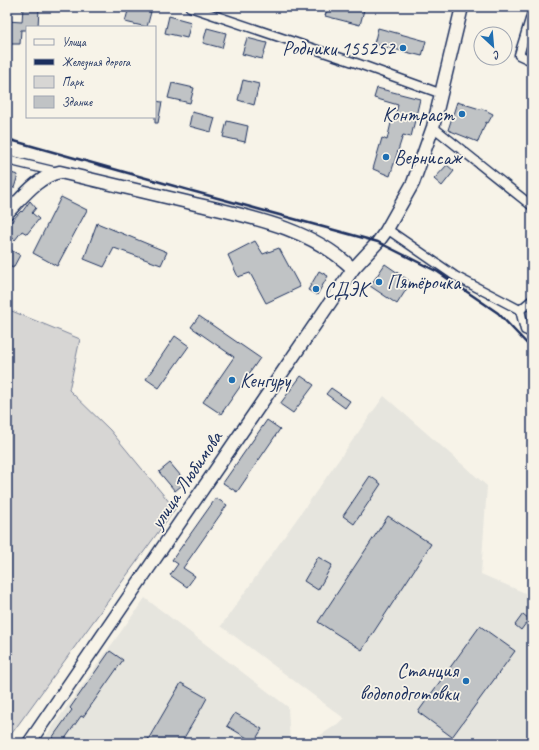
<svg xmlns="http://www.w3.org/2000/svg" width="539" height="750" viewBox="0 0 539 750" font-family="Caveat,sans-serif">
	<rect width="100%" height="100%" fill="#f7f3e8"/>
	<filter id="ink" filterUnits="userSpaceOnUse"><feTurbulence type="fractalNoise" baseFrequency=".025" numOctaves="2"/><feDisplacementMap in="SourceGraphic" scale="8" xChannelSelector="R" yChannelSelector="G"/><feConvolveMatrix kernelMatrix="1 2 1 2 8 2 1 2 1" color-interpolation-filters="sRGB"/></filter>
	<g filter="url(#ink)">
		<g fill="#e6e5de">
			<path d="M384,396L487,486L481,574L532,596V743H309L345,719L221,626Z"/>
			<path d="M145,598L288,707L290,743H41Z"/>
		</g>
		<path fill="#d7d6d4" stroke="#798299" d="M7,309L80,339L69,390L110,430L175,509L7,740Z"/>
		<g fill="#c0c3c5" stroke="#1b2f5e">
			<path d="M23,7L39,8L38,27H27V30H21L20,44H7V21L22,22Z"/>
			<path d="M129,7L151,12L147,27L125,22Z"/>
			<path d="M328,7H352L364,10L360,25L325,16Z"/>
			<path d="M169,16L191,22L187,38L165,33Z"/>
			<path d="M207,28L226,33L222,48L203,43Z"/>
			<path d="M378,28L426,41L422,56L374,44Z"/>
			<path d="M247,38L267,43L262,59L242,54Z"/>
			<path d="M243,80L259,84L254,105L238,100Z"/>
			<path d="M172,83L194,88L190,103L168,98Z"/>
			<path d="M377,88L420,99L411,137L403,135L390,176L373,169L382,138L387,140L391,123H393L398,105L374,98Z"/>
			<path d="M155,101L162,102L158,123H155Z"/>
			<path d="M457,102L480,109L481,108L493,114L488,123L486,122L478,142L448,130Z"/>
			<path d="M192,112L215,118L211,132L189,126Z"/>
			<path d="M227,121L248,126L245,142L223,137Z"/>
			<path d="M447,165L454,171L442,186L434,179Z"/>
			<path d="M7,172L18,175L14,188L7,187Z"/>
			<path d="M61,197L87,210L57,266L33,253Z"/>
			<path d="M30,201L36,208L32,213L39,219L27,234L22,231L15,240L7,233V226L21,211L22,212Z"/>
			<path d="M97,223L167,252L161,265L114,248L104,267L84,259Z"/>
			<path d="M255,241L263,254L279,248L300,287L266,303L250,273L238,277L228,255Z"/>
			<path d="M7,248L20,255L13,268L7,265Z"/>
			<path d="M385,264L411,282L397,304L370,286Z"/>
			<path d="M319,271L328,276L317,295L308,290Z"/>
			<path d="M199,316L260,358L221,414L203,402L234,357L191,327Z"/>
			<path d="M175,336L189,346L159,388L146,379Z"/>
			<path d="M301,376L314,385L293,413L280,404Z"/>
			<path d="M331,388L350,401L345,408L326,394Z"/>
			<path d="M267,420L280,429L237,492L223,483Z"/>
			<path d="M170,463L186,482L175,491L159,472Z"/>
			<path d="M370,476L381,484L354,524L343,516Z"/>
			<path d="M216,498L227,505L183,568L195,576L187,587L170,575L178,564L172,560Z"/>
			<path d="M388,516L431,544L362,650L318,622Z"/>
			<path d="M318,557L332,565L318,590L304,581Z"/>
			<path d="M523,614L529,619L521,630L515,625Z"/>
			<path d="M480,626L515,651L452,737L418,712Z"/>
			<path d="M110,651L123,660L83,717L81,716L62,743H59L52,738L72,710L70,708Z"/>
			<path d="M181,683L207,698L201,709L181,743H146Z"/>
			<path d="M235,713L262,729L254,742L227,726Z"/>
		</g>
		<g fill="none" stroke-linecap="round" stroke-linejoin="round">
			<g stroke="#1b2f5e" stroke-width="11">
				<g id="street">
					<path d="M190,7L359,64L442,94"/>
					<path d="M532,13L519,55L532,61"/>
					<path d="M433,127L532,206"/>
					<path d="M7,160L57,172"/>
					<path d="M387,229L455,276L520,310"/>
					<path d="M520,310L525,330L532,333"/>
					<path d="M520,310L532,300"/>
				</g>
			</g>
			<g stroke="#1b2f5e" stroke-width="15">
				<g id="secondary">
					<path d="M7,213C22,198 38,176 60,172C102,182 145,192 187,202C245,216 309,226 353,269"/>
					<path d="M29,743L353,269L378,242L386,231L413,183L433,127L462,7"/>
				</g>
			</g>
			<use href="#street" stroke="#f7f3e8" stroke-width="8"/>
			<use href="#secondary" stroke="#f7f3e8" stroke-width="12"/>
			<path stroke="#1b2f5e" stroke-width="2.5" d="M7,139L192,191L378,242L438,272L498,313L532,349"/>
		</g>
	</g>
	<g fill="#1f6fb2" stroke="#f7f3e8" stroke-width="1.5">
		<circle cx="403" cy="48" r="4"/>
		<circle cx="462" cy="114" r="4"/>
		<circle cx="386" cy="157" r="4"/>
		<circle cx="379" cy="282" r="4"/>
		<circle cx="316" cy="289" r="4"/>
		<circle cx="232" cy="380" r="4"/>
		<circle cx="466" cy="681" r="4"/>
	</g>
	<g text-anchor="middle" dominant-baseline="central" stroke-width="3.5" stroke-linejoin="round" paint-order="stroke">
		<g font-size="20" fill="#1b2f5e" stroke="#f7f3e8" text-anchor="start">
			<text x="395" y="48" text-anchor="end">Родники 155252</text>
			<text x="454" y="114" text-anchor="end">Контраст</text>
			<text x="394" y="157">Вернисаж</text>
			<text x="387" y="282">Пятёрочка</text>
			<text x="324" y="289">СДЭК</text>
			<text x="240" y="380">Кенгуру</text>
			<text x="458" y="670" text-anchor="end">Станция<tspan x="458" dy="23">водоподготовки</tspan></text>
		</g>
		<g font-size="20" fill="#1b2f5e" stroke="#f7f3e8">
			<text transform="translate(186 480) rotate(-56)">улица Любимова</text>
		</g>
	</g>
	<rect width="539" height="750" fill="none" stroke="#f7f3e8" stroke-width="24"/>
	<rect x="12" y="12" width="515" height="726" fill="none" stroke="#1b2f5e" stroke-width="1.5" filter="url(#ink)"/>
	<rect x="26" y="26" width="130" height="92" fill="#f7f3e8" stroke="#9fa5b1"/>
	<rect x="34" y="39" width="20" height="6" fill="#f7f3e8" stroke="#9fa5b1"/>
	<text x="62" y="46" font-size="12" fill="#1b2f5e">Улица</text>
	<rect x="34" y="59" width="20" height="6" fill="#1b2f5e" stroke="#9fa5b1"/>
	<text x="62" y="66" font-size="12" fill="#1b2f5e">Железная дорога</text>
	<rect x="34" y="76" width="20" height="12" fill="#d7d6d4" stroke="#9fa5b1"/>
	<text x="62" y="86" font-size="12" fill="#1b2f5e">Парк</text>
	<rect x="34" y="96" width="20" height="12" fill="#c0c3c5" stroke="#9fa5b1"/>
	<text x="62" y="106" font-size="12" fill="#1b2f5e">Здание</text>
	<g transform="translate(493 46) rotate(154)"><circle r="19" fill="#f7f3e8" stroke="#9fa5b1"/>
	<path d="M0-3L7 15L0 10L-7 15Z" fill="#1f6fb2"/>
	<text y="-6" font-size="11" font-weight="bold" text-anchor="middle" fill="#1b2f5e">С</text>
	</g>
</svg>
